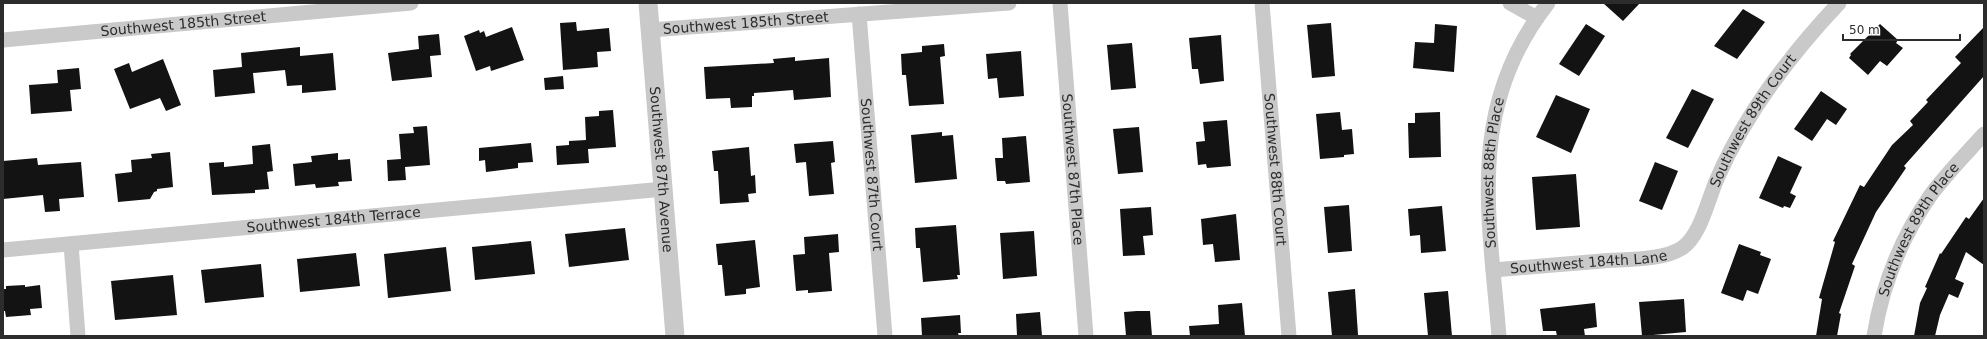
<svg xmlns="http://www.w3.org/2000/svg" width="1987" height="339" viewBox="0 0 1987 339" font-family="'DejaVu Sans',sans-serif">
	<rect width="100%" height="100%" fill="#fff"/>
	<g fill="#131313">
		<path d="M1603,3H1640L1623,21Z"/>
		<path d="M1743,9L1765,22L1737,59L1714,46Z"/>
		<path d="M576,22L577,31L609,28L611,51L597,52L598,67L563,70L560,23Z"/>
		<path d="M1331,23L1335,76L1312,78L1307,25Z"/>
		<path d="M1435,24L1457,26L1454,72L1413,68L1415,42L1434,43Z"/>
		<path d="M1586,24L1605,36L1579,76L1559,64Z"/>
		<path d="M1880,24L1898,40L1896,43L1903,48L1887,66L1880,61L1868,75L1849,58L1851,55L1850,54Z"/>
		<path d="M512,27L524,60L491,71L490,66L476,71L464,36L479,30L480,33L484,31L486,37Z"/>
		<path d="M1984,27V76L1904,166L1906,168L1876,212L1852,264L1855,266L1839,313L1841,314L1837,336H1816L1822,299L1819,298L1835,242L1833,241L1860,185L1864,187L1892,145L1913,125L1910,121L1928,102L1926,100L1961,63L1955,57Z"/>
		<path d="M439,34L441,55L430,56L432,77L392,81L388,53L419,49L418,36Z"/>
		<path d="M1221,35L1224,81L1200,84L1198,69H1192L1189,38Z"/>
		<path d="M1132,43L1136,88L1111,90L1107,45Z"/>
		<path d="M944,44L945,56L940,57L944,104L909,106L906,75H902L901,54L922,52V46Z"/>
		<path d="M300,47V56L333,53L336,90L302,93V85L287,86L285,70L253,73L255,93L215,97L213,70L242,67L241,53Z"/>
		<path d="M1021,51L1024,96L999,98L997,78L988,79L986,54Z"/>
		<path d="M795,57V61L829,58L831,97L794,100L793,90L754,93V96H752V107L731,108L730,98L706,99L704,67L774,63L773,59Z"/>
		<path d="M163,59L181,105L166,111L160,98L130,109L114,69L129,63L132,72Z"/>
		<path d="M79,68L81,89L70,90L72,111L31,114L29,85L58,83L57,70Z"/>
		<path d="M563,76L564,89L545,90L544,78Z"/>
		<path d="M1692,89L1714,99L1688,148L1666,138Z"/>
		<path d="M1821,91L1847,109L1836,125L1827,119L1812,141L1794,129Z"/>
		<path d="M1556,95L1590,109L1571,153L1536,137Z"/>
		<path d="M613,110L616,147L588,149L589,163L557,165L556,146L569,145V141L586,140L585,117L599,116V111Z"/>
		<path d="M1340,112L1342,130L1352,129L1354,154L1344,155V157L1320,159L1316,114Z"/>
		<path d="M1440,112L1441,157L1409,158L1408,123H1415V113Z"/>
		<path d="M1227,120L1231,166L1207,168L1206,164L1198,165L1196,142L1205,141L1203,122Z"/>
		<path d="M427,126L430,165L405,167L406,180L388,181L387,160L401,159L399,134L414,133L413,127Z"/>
		<path d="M1139,127L1143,172L1118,174L1113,129Z"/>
		<path d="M942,132V136L953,135L957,179L915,183L911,135Z"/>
		<path d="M1026,136L1030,182L1006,184L1005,181H997L995,158H1003L1002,138Z"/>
		<path d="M833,141L835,162L831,163L834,194L809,196L806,162L796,163L794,144Z"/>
		<path d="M531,143L533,162L518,163V168L486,172L485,160L479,161V148Z"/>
		<path d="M270,144L273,171L267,172L269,189L255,190V193L212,195L209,163L224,162V167L253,164L252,146Z"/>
		<path d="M749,147L751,176L755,175L756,193L748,194L749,202L720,204L718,171H714L712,151Z"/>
		<path d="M170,152L173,187L157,189V191L154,192L150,199L118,202L115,174L132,172L131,160L152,158L151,154Z"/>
		<path d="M338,153V160L350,159L352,181L338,182L339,186L316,188L315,184L295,186L293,164L312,162L311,156Z"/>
		<path d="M1778,156L1802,167L1790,193L1796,196L1790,208L1784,206L1783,208L1759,198Z"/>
		<path d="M37,158L38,165L81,162L84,197L59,199L60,211L45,212L43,195L3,199V161Z"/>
		<path d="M1655,162L1678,171L1662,210L1639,201Z"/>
		<path d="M1576,174L1580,227L1536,230L1532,177Z"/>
		<path d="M1984,198V265L1966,252L1955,279L1964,283L1958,298L1949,294L1940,315L1935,336H1914L1920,303L1927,288L1925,287L1940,253L1941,254L1966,217L1969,219Z"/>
		<path d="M1349,205L1352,251L1328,253L1324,207Z"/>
		<path d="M1442,206L1446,251L1421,253L1420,235L1410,236L1408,209Z"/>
		<path d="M1151,207L1153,235L1143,236L1145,255L1123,256L1120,209Z"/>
		<path d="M1236,214L1240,260L1215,262L1213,244L1203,245L1201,219Z"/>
		<path d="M956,225L960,275H957L958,279L923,282L920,248H916L915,228Z"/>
		<path d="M625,228L629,260L569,267L565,234Z"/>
		<path d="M1034,231L1037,276L1003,279L1000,233Z"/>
		<path d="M838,234L839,252L829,253L832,291L808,293V290L796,291L793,255L805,254L804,237Z"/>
		<path d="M755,240L760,287L746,289V294L725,296L722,265H718L716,244Z"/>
		<path d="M531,241L535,274L475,280L472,247Z"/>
		<path d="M1739,244L1761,252L1760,255L1771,259L1758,294L1747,290L1743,301L1721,293Z"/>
		<path d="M446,247L451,291L388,298L384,254Z"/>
		<path d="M356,253L360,286L300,292L297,259Z"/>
		<path d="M261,264L264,297L205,303L201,270Z"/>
		<path d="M173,275L177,315L115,320L111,281Z"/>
		<path d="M25,285V287L40,285L42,308L30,309L31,315L6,317L5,311H3V289H6V286Z"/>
		<path d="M1355,289L1358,335L1332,336L1328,292Z"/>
		<path d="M1448,291L1452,336H1428L1424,293Z"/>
		<path d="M1684,299L1686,332L1642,336L1639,302Z"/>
		<path d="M1242,303L1245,336H1190L1189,326L1219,324L1218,305Z"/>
		<path d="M1595,303L1597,327L1584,329L1585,336H1557L1556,331H1543L1540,309Z"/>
		<path d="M1137,311H1150L1152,336H1126L1124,312Z"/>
		<path d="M1040,312L1042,336H1017L1016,314Z"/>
		<path d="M960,315L961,333H958L959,336H922L921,318Z"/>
	</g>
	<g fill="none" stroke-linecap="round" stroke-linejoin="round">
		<g stroke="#c9c9c9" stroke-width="15">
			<path id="s1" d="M1060,3L1086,336"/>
			<path id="s2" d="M1262,3L1289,336"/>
			<path d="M1510,3L1537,18"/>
			<path id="s3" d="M859,14L885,336"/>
			<path id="s4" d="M650,30L1009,3"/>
			<path id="s5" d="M3,40L411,3"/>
			<path d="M71,244L78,336"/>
			<path id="s6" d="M3,250L664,189"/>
			<path id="s7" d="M1493,270C1529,267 1566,264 1602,261C1625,259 1662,261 1682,248C1701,235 1708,199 1717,179C1746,112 1790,55 1839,3"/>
			<path id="s8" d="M1499,336C1489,214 1466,107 1548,3"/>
			<path id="s9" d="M1874,336C1882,286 1902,237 1930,196C1946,174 1966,154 1984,134"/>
		</g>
		<path stroke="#c9c9c9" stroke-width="19" id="s10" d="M648,3L675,336"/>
	</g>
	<g text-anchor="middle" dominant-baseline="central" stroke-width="4" stroke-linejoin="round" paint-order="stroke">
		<g font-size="14" fill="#2c2c2c" stroke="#fff">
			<text stroke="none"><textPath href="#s4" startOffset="96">Southwest 185th Street</textPath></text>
			<text stroke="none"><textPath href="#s5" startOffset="181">Southwest 185th Street</textPath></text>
			<text stroke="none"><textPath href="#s7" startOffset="338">Southwest 89th Court</textPath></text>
			<text stroke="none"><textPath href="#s10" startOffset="167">Southwest 87th Avenue</textPath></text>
			<text stroke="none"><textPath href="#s2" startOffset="167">Southwest 88th Court</textPath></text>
			<text stroke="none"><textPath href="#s1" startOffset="167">Southwest 87th Place</textPath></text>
			<text stroke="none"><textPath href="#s8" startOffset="164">Southwest 88th Place</textPath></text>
			<text stroke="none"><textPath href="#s3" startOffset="161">Southwest 87th Court</textPath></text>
			<text stroke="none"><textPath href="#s6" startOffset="332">Southwest 184th Terrace</textPath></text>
			<text stroke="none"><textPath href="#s9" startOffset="117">Southwest 89th Place</textPath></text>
			<text stroke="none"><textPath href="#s7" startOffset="96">Southwest 184th Lane</textPath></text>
		</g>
	</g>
	<rect width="1987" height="339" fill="none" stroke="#2c2c2c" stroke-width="8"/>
	<path d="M1843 34v6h117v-6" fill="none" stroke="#2c2c2c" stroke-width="2"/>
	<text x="1849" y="34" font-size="12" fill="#2c2c2c" stroke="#ffffff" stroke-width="3" paint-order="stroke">50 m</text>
</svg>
